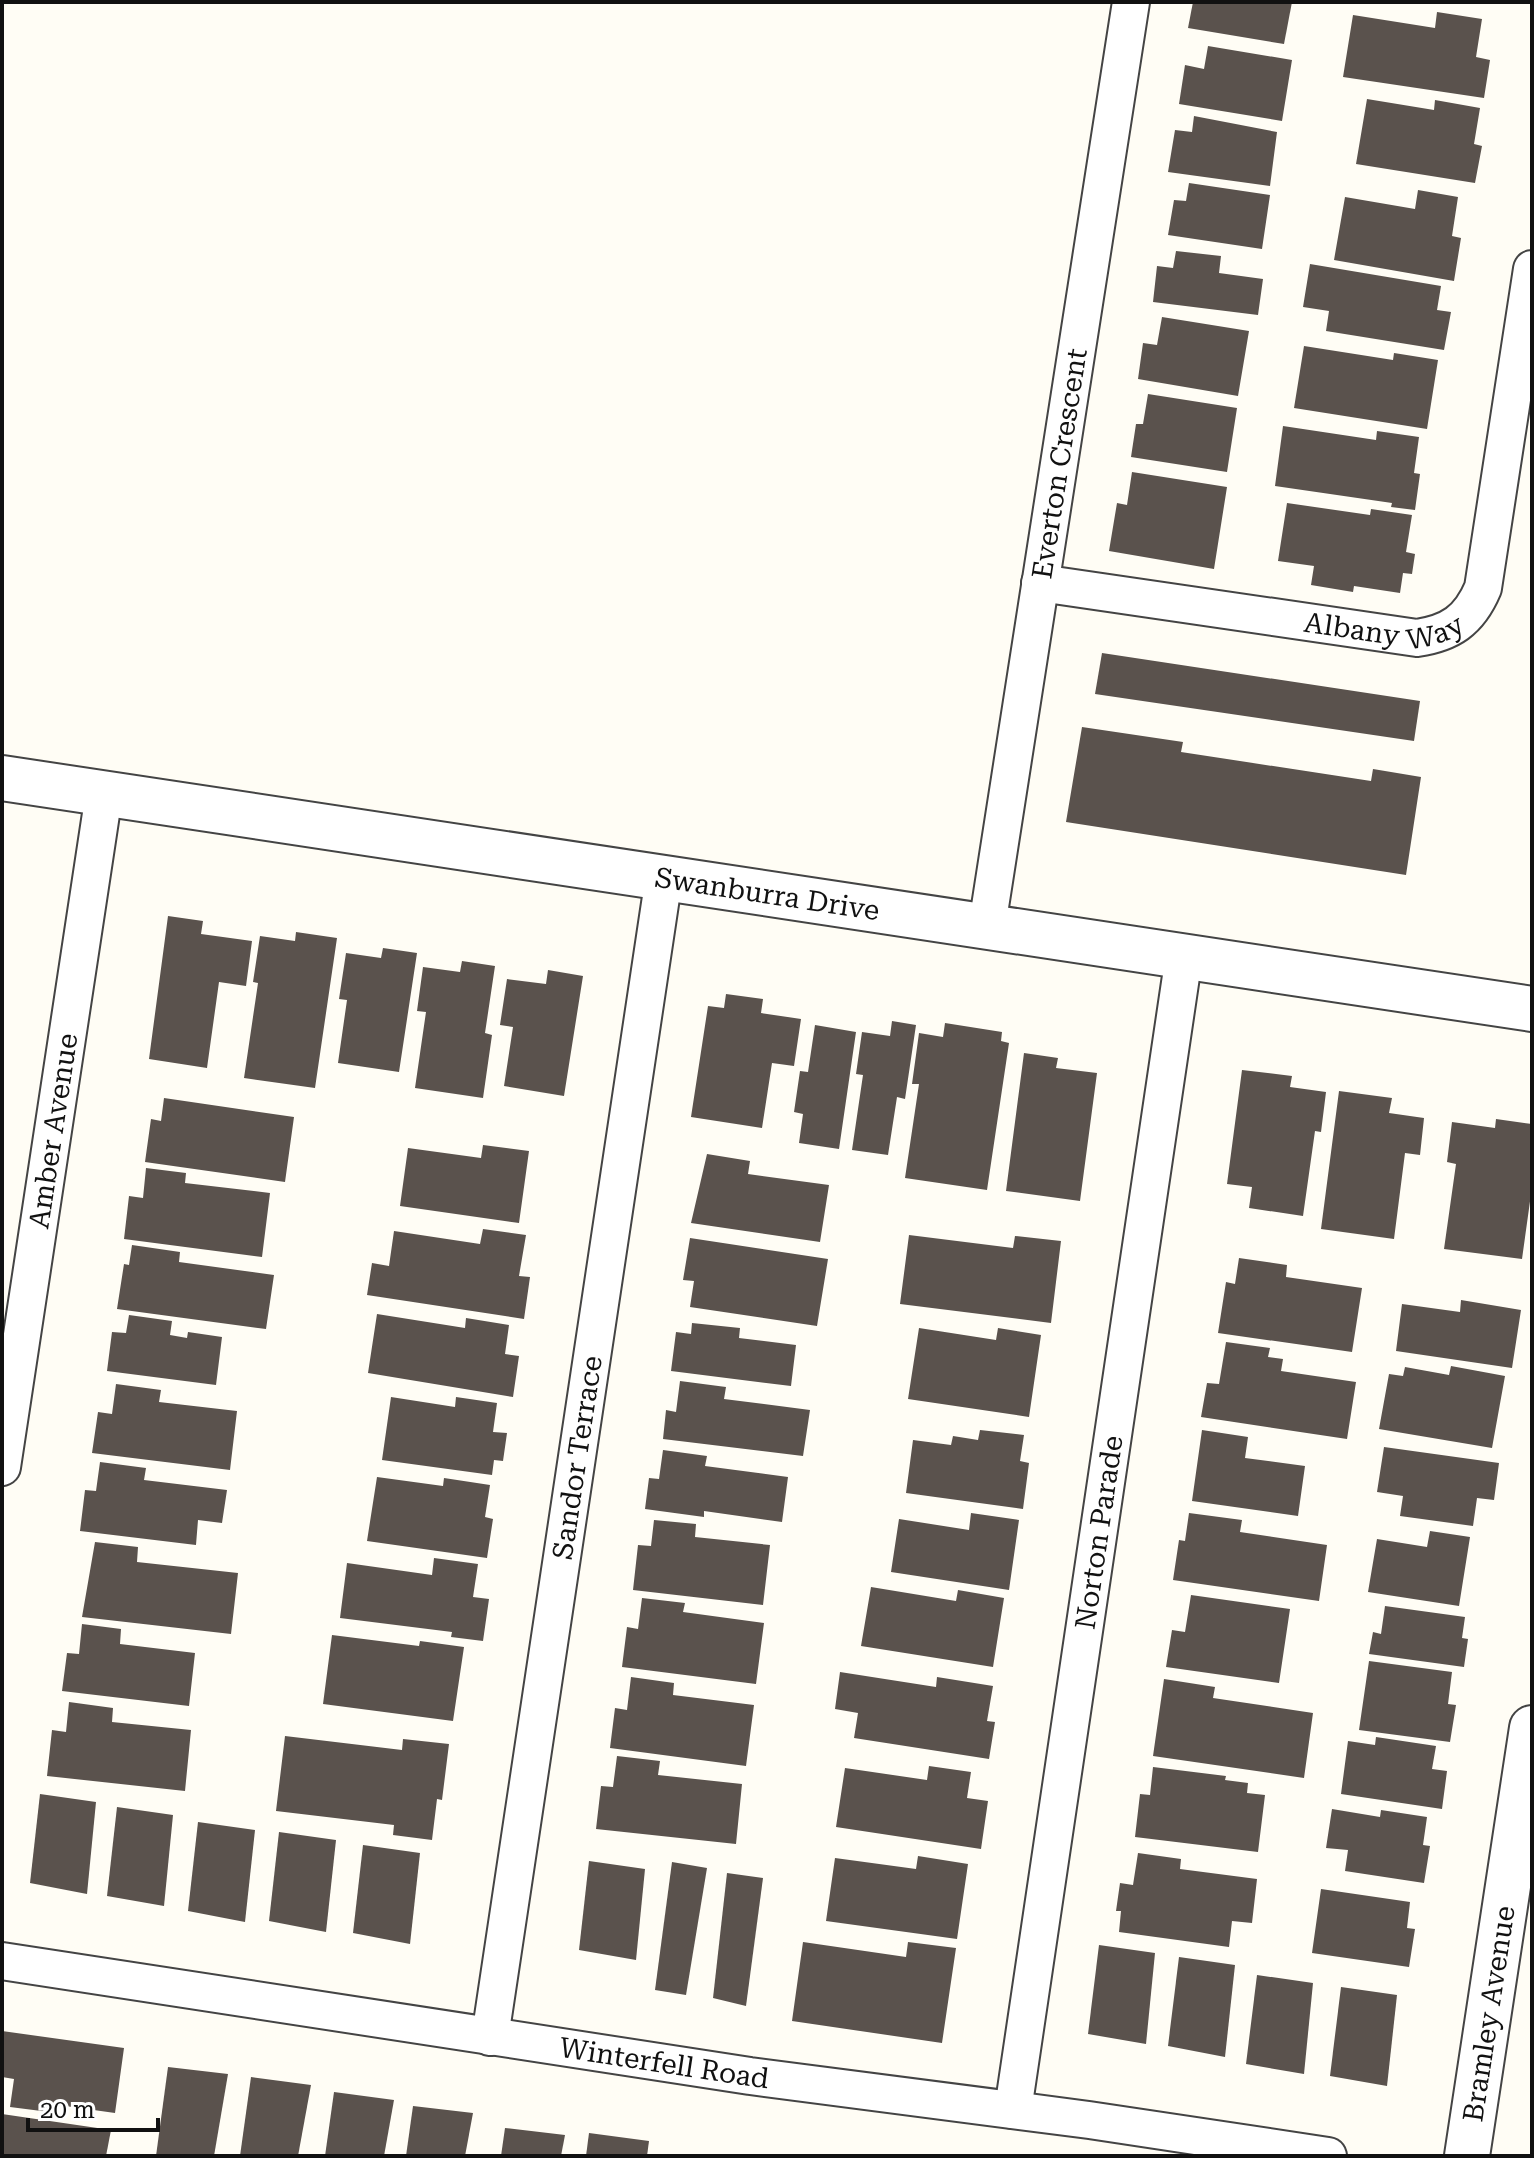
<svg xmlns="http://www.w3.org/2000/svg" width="1534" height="2158" viewBox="0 0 1534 2158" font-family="'Roboto Serif',serif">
	<rect width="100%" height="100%" fill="#fffdf5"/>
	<g fill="#5a524d">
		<path d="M1193,2H1292L1284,44L1188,28Z"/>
		<path d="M1437,12L1482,19L1476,57L1490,60L1484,98L1343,77L1353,15L1435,28Z"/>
		<path d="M1208,46L1292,60L1282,121L1179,104L1185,65L1204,69Z"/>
		<path d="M1367,99L1434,110L1435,100L1480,108L1474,144L1482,146L1475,183L1356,164Z"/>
		<path d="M1194,116L1277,132L1270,186L1168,172L1175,130L1192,132Z"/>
		<path d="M1189,183L1270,195L1262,249L1168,235L1174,200L1186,201Z"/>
		<path d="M1418,190L1458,197L1452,236L1461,238L1454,281L1334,260L1345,197L1415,209Z"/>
		<path d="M1176,251L1221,256L1219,273L1263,279L1258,315L1153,302L1157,266L1173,268Z"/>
		<path d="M1310,264L1441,286L1437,310L1451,312L1444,350L1326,331L1329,311L1303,307Z"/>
		<path d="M1162,317L1249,331L1238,396L1138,379L1143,343L1157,345Z"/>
		<path d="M1304,346L1393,360L1394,353L1438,360L1427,429L1294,408Z"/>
		<path d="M1148,394L1237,408L1227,472L1131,457L1136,424H1143Z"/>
		<path d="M1283,426L1376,440L1377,431L1419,437L1414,473L1420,474L1415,510L1391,507L1392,503L1275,486Z"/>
		<path d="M1132,472L1227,487L1214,569L1109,551L1117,503L1127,505Z"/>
		<path d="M1287,503L1370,515L1371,509L1412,515L1406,552L1415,554L1412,574L1403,573L1400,593L1354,586L1353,592L1311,585L1314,566L1278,561Z"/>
		<path d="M1102,653L1420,701L1414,741L1095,694Z"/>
		<path d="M1082,727L1183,742L1181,752L1371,781L1373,769L1421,777L1406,875L1066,822Z"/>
		<path d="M168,916L203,921L201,934L252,941L246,986L219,982L207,1068L149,1059Z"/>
		<path d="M296,932L337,938L315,1088L244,1078L258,983L253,982L260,936L295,941Z"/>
		<path d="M383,948L417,953L399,1072L338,1063L347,1000L339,999L346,953L381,958Z"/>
		<path d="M462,961L495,966L485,1033L492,1035L483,1098L415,1088L426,1012L417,1011L423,967L460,972Z"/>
		<path d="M548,970L583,976L564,1096L504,1086L513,1027L500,1025L507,979L546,984Z"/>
		<path d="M726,994L763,999L761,1013L801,1019L794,1066L772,1063L762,1128L691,1117L708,1006L724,1008Z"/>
		<path d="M892,1021L916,1025L905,1099L897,1097L888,1155L852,1150L863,1075L856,1074L862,1032L890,1036Z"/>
		<path d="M945,1023L1002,1032L1001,1041L1009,1043L987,1190L905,1178L919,1084H912L919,1033L943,1037Z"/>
		<path d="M815,1025L856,1032L839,1149L799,1143L803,1114L794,1112L800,1071L808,1072Z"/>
		<path d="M1024,1053L1058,1058L1056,1068L1097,1073L1080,1201L1006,1191Z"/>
		<path d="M1242,1070L1292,1076L1290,1087L1326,1092L1321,1132L1315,1131L1303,1216L1249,1208L1252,1187L1227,1184Z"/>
		<path d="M1339,1091L1392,1098L1389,1113L1424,1118L1420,1155L1405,1153L1394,1239L1321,1229Z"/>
		<path d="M164,1098L294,1117L285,1182L145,1162L151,1119L161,1121Z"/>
		<path d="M1496,1119L1532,1124V1187L1522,1259L1444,1249L1456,1164L1447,1162L1452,1122L1495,1128Z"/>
		<path d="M483,1145L529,1151L519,1223L400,1206L408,1148L481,1158Z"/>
		<path d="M707,1154L750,1161L748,1174L829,1185L820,1242L691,1223Z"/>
		<path d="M146,1168L186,1173L185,1183L270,1193L262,1257L124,1239L129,1196L143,1198Z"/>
		<path d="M483,1229L526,1235L519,1276L530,1277L524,1319L367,1295L372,1263L389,1266L394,1231L480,1244Z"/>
		<path d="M909,1235L1013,1248L1015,1236L1061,1241L1051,1323L900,1304Z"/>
		<path d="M690,1238L828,1259L817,1326L690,1307L694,1281L683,1280Z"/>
		<path d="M132,1245L180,1252L179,1262L274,1275L266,1329L117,1309L124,1264L129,1265Z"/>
		<path d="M1239,1258L1287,1265L1286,1277L1362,1288L1352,1352L1218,1333L1226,1282L1235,1284Z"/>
		<path d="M1461,1300L1521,1310L1512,1368L1396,1351L1402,1304L1460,1312Z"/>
		<path d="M377,1314L465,1328L466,1318L509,1325L505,1354L519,1356L513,1397L368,1373Z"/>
		<path d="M129,1315L172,1321L170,1335L187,1338L188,1332L222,1337L216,1385L107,1371L112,1332L126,1333Z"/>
		<path d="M692,1323L740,1328L739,1338L796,1345L791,1386L671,1371L676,1332L691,1334Z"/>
		<path d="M919,1328L996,1340L998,1328L1041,1335L1029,1417L908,1399Z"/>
		<path d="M1226,1342L1270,1348L1268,1357L1283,1359L1281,1371L1356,1382L1347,1439L1201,1417L1207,1383L1219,1384Z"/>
		<path d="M1451,1366L1505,1376L1492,1448L1379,1429L1389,1374L1403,1376L1405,1367L1449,1375Z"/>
		<path d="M680,1381L726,1387L724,1399L810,1410L803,1456L663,1439L666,1410L676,1412Z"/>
		<path d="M116,1384L161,1390L159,1402L237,1411L230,1470L92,1453L98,1412L112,1414Z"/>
		<path d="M391,1397L455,1407L456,1397L497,1403L493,1432L507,1433L503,1461L494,1460L492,1475L382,1460Z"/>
		<path d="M980,1430L1024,1435L1020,1461L1029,1463L1023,1509L906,1493L913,1440L951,1445L953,1436L978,1440Z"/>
		<path d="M1202,1430L1248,1437L1245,1458L1305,1466L1298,1516L1192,1501Z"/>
		<path d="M1384,1447L1499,1463L1494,1500L1477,1498L1473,1526L1400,1516L1403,1496L1377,1492Z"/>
		<path d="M663,1450L707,1456L705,1466L788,1477L782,1522L704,1511V1517L645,1509L649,1478L659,1479Z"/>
		<path d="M100,1462L146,1468L144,1480L227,1490L222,1523L198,1520L196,1545L80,1531L85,1490L96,1491Z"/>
		<path d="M377,1477L443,1486L444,1478L490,1485L485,1517L493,1519L487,1558L367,1541Z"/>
		<path d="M971,1513L1019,1520L1009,1590L891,1572L899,1519L969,1530Z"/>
		<path d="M1189,1513L1242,1520L1240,1532L1327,1545L1319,1601L1173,1580L1179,1540L1185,1541Z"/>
		<path d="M654,1520L696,1524L695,1537L770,1545L763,1605L633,1590L638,1545L651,1546Z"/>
		<path d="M1430,1531L1470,1537L1459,1606L1368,1592L1377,1539L1427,1547Z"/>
		<path d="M95,1542L138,1547L137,1562L238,1573L231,1634L82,1617Z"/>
		<path d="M434,1558L478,1564L473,1597L489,1599L483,1641L451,1637L452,1632L340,1618L347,1563L432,1575Z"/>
		<path d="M871,1587L956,1601L958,1590L1004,1598L993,1667L861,1646Z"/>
		<path d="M1191,1595L1290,1609L1279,1683L1166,1667L1172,1630L1185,1632Z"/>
		<path d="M642,1598L685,1603L683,1612L764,1623L756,1684L622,1667L627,1627L638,1629Z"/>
		<path d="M1385,1606L1465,1617L1462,1638L1468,1639L1464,1667L1369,1654L1373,1632L1381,1634Z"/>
		<path d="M82,1624L121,1629L120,1644L195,1653L189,1706L62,1691L67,1653L79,1654Z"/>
		<path d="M332,1635L419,1646L420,1641L464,1647L453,1721L323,1704Z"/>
		<path d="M1369,1661L1452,1672L1448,1704L1456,1705L1450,1742L1359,1730Z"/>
		<path d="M840,1672L936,1687L937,1677L993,1686L987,1721L995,1722L989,1759L854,1738L858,1713L835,1709Z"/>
		<path d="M631,1677L674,1683L673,1695L754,1705L746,1766L610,1748L615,1708L627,1710Z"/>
		<path d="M1164,1679L1215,1687L1213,1698L1313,1713L1304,1778L1153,1756Z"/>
		<path d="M69,1702L113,1708L112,1722L191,1730L185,1791L47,1776L52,1730L66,1732Z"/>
		<path d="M285,1736L402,1750L403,1739L449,1744L442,1800L437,1799L432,1840L393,1835L394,1825L276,1811Z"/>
		<path d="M1376,1737L1436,1746L1432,1769L1447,1771L1442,1809L1341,1794L1348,1741L1375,1745Z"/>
		<path d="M617,1756L660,1761L658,1775L742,1784L736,1844L596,1829L601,1786L613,1787Z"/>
		<path d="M929,1766L971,1772L967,1798L988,1801L981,1849L836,1827L845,1768L927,1780Z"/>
		<path d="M1153,1767L1226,1776L1225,1780L1248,1783L1247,1793L1265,1795L1258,1852L1135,1837L1140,1794L1150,1795Z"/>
		<path d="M40,1794L96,1802L87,1894L30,1883Z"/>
		<path d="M117,1807L173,1815L164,1906L107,1896Z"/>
		<path d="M1332,1809L1380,1817L1381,1810L1427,1817L1423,1845L1430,1846L1424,1883L1345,1871L1348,1850L1326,1848Z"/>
		<path d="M198,1822L255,1830L245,1922L188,1911Z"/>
		<path d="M279,1832L336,1840L326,1932L269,1921Z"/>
		<path d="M363,1845L420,1853L410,1944L353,1933Z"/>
		<path d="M1138,1853L1181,1859L1180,1869L1257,1879L1252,1923L1232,1921L1229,1947L1119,1932L1121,1911H1116L1120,1883L1133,1885Z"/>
		<path d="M918,1856L968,1864L957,1939L826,1921L835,1858L916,1869Z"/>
		<path d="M589,1861L645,1869L636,1960L579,1950Z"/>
		<path d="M672,1862L707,1868L686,1995L655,1990Z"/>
		<path d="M727,1873L763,1878L746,2006L713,1998Z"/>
		<path d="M1321,1889L1410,1902L1407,1928L1415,1929L1409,1967L1312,1953Z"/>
		<path d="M803,1942L906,1957L908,1942L956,1948L942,2043L792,2021Z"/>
		<path d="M1099,1945L1155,1953L1146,2044L1088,2034Z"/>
		<path d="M1179,1957L1235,1965L1225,2057L1168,2046Z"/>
		<path d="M1257,1975L1313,1983L1304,2074L1246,2064Z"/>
		<path d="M1341,1987L1397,1995L1387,2086L1330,2076Z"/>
		<path d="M2,2031L124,2048L115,2113L58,2105L57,2113L10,2107L14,2079L2,2077Z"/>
		<path d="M168,2067L228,2074L214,2156H156Z"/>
		<path d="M251,2077L311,2085L298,2156H240Z"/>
		<path d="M334,2092L394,2100L384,2156H325Z"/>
		<path d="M413,2106L473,2113L465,2156H406Z"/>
		<path d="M2,2114L111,2130L106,2156H2Z"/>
		<path d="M505,2128L565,2135L561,2156H501Z"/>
		<path d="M589,2133L649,2141L647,2156H586Z"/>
	</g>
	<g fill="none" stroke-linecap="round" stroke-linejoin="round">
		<g stroke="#444" stroke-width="40">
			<g id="minor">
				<path id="s1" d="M1040,583L1417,638C1450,633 1469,621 1483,588L1532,269"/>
				<path id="s2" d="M987,926L1131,2"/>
				<path id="s3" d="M2,1467L104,794"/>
				<path id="s4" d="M2,1961L750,2076L1089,2120L1328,2156"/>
				<path id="s5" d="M490,2037L664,877"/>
				<path id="s6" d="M1013,2110L1184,956"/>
			</g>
		</g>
		<g stroke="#444" stroke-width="48">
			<g id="tertiary">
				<path id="s7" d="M2,778L1532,1009"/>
				<path id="s8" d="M1467,2156L1532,1728"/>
			</g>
		</g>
		<use href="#minor" stroke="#fff" stroke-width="36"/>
		<use href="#tertiary" stroke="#fff" stroke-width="44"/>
	</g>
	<g text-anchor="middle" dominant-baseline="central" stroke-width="8" stroke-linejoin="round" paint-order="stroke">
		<g font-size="28" fill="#111" stroke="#fff">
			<text stroke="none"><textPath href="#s2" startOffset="468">Everton Crescent</textPath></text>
			<text stroke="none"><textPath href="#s1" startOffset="348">Albany Way</textPath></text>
			<text stroke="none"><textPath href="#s7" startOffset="774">Swanburra Drive</textPath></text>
			<text stroke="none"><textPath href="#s3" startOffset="340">Amber Avenue</textPath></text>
			<text stroke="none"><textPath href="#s5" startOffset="586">Sandor Terrace</textPath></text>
			<text stroke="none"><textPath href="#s6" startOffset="584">Norton Parade</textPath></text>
			<text stroke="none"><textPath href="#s8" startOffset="144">Bramley Avenue</textPath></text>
			<text stroke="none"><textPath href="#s4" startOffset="670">Winterfell Road</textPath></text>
		</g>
	</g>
	<rect width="1534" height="2158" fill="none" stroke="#111111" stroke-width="8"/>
	<path d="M28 2118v12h130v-12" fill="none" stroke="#111111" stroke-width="4"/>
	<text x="40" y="2118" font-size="24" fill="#111111" stroke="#ffffff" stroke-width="6" paint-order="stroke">20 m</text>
</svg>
